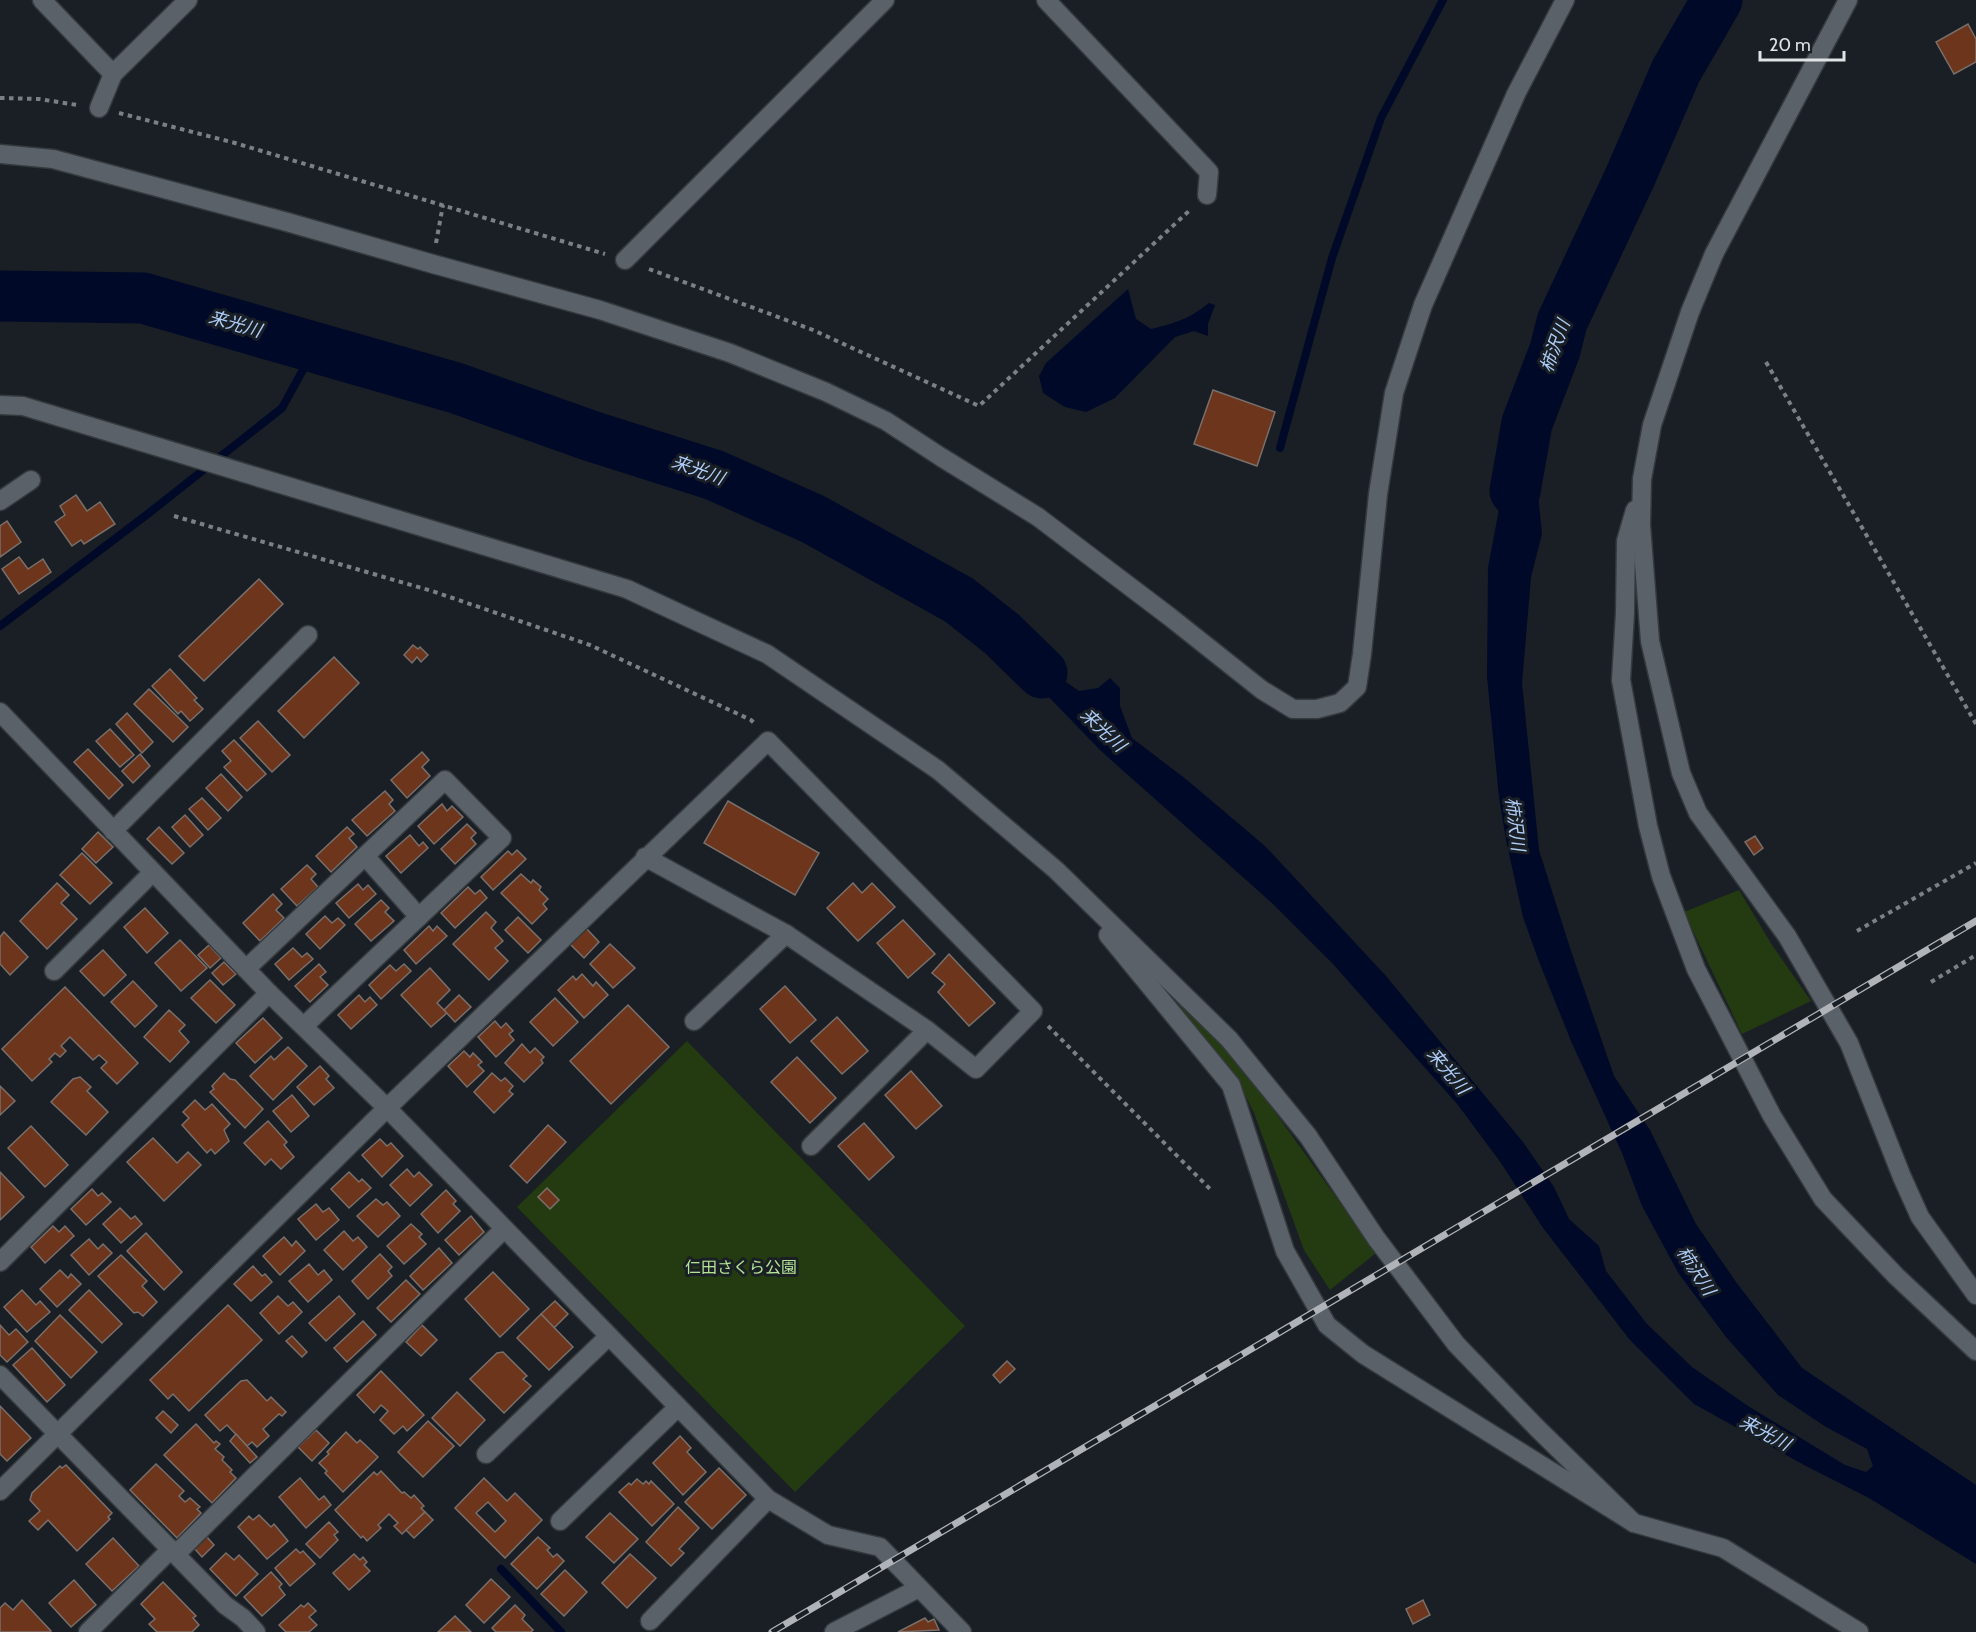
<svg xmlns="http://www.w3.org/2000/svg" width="1976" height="1632" viewBox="0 0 1976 1632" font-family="Cabin,'Noto Sans JP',sans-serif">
	<rect width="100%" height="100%" fill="#191f24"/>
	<g fill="#243b12">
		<path d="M1739,890L1772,945L1811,1001L1742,1034L1684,912Z"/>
		<path d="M1140,961L1242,1066L1376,1253L1330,1290L1304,1250L1254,1113L1233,1071Z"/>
		<path d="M687,1041L965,1326L795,1492L517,1207Z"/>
	</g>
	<g fill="#000928">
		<path d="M1128,289L1136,319L1151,329C1176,323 1189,319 1209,303L1215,305L1208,324V336L1194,331L1175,337L1115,398L1086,412L1065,407L1043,393L1039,376L1046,363Z"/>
		<path d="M1516,418L1542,426V449L1537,484L1542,534L1531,577L1522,683L1539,850L1571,951L1614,1076L1650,1130L1696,1224L1736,1282L1802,1368L1976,1485V1564L1869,1498L1806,1466L1694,1404L1630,1340L1543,1228L1501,1163L1458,1105L1333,964L1273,904L1101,751L986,632L996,616L1024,639L1056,675L1079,691L1098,688L1110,678L1120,688V706L1132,738L1187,780L1265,846L1386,976L1523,1142L1554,1187L1569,1219L1599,1246L1606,1271L1647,1324L1692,1367L1748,1406L1845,1465L1866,1472L1873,1466L1867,1449L1826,1427L1778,1395L1726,1337L1679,1274L1642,1206L1622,1153L1571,1041L1538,959L1523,917L1506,840L1499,797L1487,677L1488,568Z"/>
	</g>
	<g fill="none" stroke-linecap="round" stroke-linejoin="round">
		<g stroke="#000928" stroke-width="8">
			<path d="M1280,448L1332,258L1381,118L1443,0"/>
			<path d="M0,626L149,513L282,408L315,348"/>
			<path d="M501,1569L561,1632"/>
		</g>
		<g stroke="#000928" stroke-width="51">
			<path d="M0,296L143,298L456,388L591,436L714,475L813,519L959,600L1002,634L1042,673"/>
			<path d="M1515,491L1527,423L1555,350L1562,322L1630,177L1676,71L1717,0"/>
		</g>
	</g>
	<g fill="#6c351c" stroke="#796f6b" stroke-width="1.5" fill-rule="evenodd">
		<path d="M1968,24L1976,39V62L1954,74L1936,42Z"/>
		<path d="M1213,390L1275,412L1257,466L1194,444Z"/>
		<path d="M76,495L87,511L100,502L115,524L84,544L81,540L72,546L55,522L65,515L60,506Z"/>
		<path d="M7,521L21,542L0,557V526Z"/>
		<path d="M19,557L28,569L43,559L51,572L19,594L2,569Z"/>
		<path d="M259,579L283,604L204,681L179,656Z"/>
		<path d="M413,645L418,649L420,647L428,655L421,662L417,657L412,663L404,655Z"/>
		<path d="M334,657L359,683L304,738L278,711Z"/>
		<path d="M170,669L197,698L194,700L203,709L190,721L181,711L178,714L152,686Z"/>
		<path d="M149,689L188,727L173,742L134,704Z"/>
		<path d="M127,713L153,742L142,753L116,724Z"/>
		<path d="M258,721L290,755L272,772L240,738Z"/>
		<path d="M110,729L134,755L120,767L96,741Z"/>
		<path d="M234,740L266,774L247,791L224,767L231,761L222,751Z"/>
		<path d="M88,749L123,785L109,799L74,762Z"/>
		<path d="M422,752L429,760L422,767L430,776L407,798L391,780Z"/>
		<path d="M140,754L150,766L133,783L122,771Z"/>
		<path d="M221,774L242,797L228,811L206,788Z"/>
		<path d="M385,791L393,800L389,804L395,811L367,836L352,820Z"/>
		<path d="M202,798L221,818L208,830L189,809Z"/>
		<path d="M728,801L819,853L795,895L704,843Z"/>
		<path d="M442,804L447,811L452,806L463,817L434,844L418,826Z"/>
		<path d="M185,815L203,835L190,847L172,827Z"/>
		<path d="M467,824L476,833L471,838L476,844L455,864L441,849Z"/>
		<path d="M159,827L184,853L172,864L147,839Z"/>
		<path d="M347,827L354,834L349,838L357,847L331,872L316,856Z"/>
		<path d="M98,832L113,847L96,863L82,849Z"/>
		<path d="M410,835L419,846L423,842L428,848L401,873L386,856Z"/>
		<path d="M1755,836L1763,848L1754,855L1745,842Z"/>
		<path d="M517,850L526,859L493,890L481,877L508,851L512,855Z"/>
		<path d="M82,853L112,883L90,904L60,875Z"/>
		<path d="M307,865L316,874L311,879L318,887L297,906L281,889Z"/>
		<path d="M521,874L531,883L533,880L541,887L539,890L548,899L543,904L547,909L532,924L501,893Z"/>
		<path d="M57,883L69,895L61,903L77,919L47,949L20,921Z"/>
		<path d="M853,883L862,893L872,883L895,907L858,941L827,908Z"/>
		<path d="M358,884L363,890L368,885L376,894L349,918L336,903Z"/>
		<path d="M468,887L475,894L480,890L487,898L455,928L441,913Z"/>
		<path d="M273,894L282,904L276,910L284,918L260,941L243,923Z"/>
		<path d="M381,900L389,908L385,912L394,921L371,941L355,924Z"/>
		<path d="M145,908L168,933L147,953L124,927Z"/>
		<path d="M486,912L496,922L491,928L503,941L495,948L508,961L489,980L453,944Z"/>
		<path d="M325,916L332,923L338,918L345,925L320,949L306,934Z"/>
		<path d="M518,917L541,940L528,953L505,930Z"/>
		<path d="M903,920L935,954L908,978L877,943Z"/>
		<path d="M429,926L433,931L437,926L447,936L416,964L404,950Z"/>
		<path d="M586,928L599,942L584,958L570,944Z"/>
		<path d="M4,932L28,957L10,975L0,964V937Z"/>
		<path d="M180,940L207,968L181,991L155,963Z"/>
		<path d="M610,944L635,968L613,988L590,964Z"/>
		<path d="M209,945L221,958L210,968L198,955Z"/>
		<path d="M293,948L302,957L307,953L313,959L289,980L275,964Z"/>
		<path d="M103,950L126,975L104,996L80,971Z"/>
		<path d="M949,954L995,1003L969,1026L938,992L945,984L932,973Z"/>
		<path d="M224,962L236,974L223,985L212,973Z"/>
		<path d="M319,964L326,972L320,977L328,985L310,1002L295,986Z"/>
		<path d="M404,964L411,971L381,999L369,985L390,965L396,971Z"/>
		<path d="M430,968L450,990L437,1003L447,1013L431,1027L401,995Z"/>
		<path d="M582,974L593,986L596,982L608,995L584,1018L558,990L573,976L576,980Z"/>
		<path d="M210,980L235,1005L216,1023L191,998Z"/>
		<path d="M133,981L157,1006L135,1027L111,1002Z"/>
		<path d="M785,986L816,1020L790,1043L760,1009Z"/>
		<path d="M65,987L138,1063L117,1084L101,1068L107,1062L99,1055L93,1060L70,1037L61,1046L66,1051L60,1057L55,1053L49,1059L52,1062L32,1081L2,1049Z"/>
		<path d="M359,995L365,1002L370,997L377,1005L351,1029L338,1015Z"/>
		<path d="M459,995L471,1007L455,1022L444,1010Z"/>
		<path d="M555,998L578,1022L553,1046L530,1022Z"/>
		<path d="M628,1005L669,1047L611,1104L570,1061Z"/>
		<path d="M169,1010L185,1025L179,1031L189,1042L170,1062L144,1037Z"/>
		<path d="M837,1017L868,1051L842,1074L811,1041Z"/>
		<path d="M263,1018L282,1038L255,1063L236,1043Z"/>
		<path d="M495,1021L501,1028L506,1023L513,1031L509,1034L514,1040L496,1057L478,1037Z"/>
		<path d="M522,1044L530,1053L535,1048L544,1057L541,1060L543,1063L524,1082L505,1063Z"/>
		<path d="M288,1047L307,1066L273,1100L250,1076L271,1056L274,1060Z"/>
		<path d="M464,1051L470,1057L473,1053L482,1062L478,1065L484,1071L467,1087L448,1066Z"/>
		<path d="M797,1057L836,1098L810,1123L771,1082Z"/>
		<path d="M320,1066L329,1076L326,1079L334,1088L314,1105L297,1087Z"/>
		<path d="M911,1071L942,1106L916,1129L885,1095Z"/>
		<path d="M224,1073L230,1079L235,1080L263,1109L245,1128L210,1092L214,1089L212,1086Z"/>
		<path d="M492,1073L501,1081L505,1078L513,1086L509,1091L513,1094L494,1113L474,1092Z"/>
		<path d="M80,1077L91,1087L87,1091L108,1112L86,1135L51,1102L73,1079Z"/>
		<path d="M0,1086L15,1101L0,1115Z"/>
		<path d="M292,1095L309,1116L291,1132L273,1111Z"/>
		<path d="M195,1100L205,1110L212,1104L230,1124L224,1130L229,1141L215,1154L211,1149L207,1153L182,1125L189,1118L183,1112Z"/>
		<path d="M268,1121L287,1142L284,1145L294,1157L281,1169L271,1159L265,1165L244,1143Z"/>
		<path d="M864,1123L894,1157L869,1180L838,1146Z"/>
		<path d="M548,1125L566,1142L527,1183L510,1166Z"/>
		<path d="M31,1126L68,1165L45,1187L8,1148Z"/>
		<path d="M153,1138L177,1163L188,1152L201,1165L164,1201L127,1162Z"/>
		<path d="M380,1139L387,1146L391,1143L403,1156L382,1177L362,1155Z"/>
		<path d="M407,1169L414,1177L419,1172L432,1185L410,1206L390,1185Z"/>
		<path d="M0,1172L24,1197L0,1220Z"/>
		<path d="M349,1172L359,1182L362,1179L371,1188L349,1208L331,1189Z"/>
		<path d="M547,1188L559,1200L550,1209L538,1197Z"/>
		<path d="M92,1189L98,1196L102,1193L111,1202L86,1225L71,1209Z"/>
		<path d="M446,1190L456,1201L453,1204L460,1211L438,1233L421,1214Z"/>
		<path d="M376,1199L383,1205L387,1202L400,1216L378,1237L357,1216Z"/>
		<path d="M316,1204L323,1212L329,1208L339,1220L316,1240L298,1219Z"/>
		<path d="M120,1208L131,1219L135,1216L142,1224L121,1243L103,1224Z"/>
		<path d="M471,1216L484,1232L459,1255L445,1240Z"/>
		<path d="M411,1224L422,1234L419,1237L426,1244L404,1264L387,1246Z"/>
		<path d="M53,1226L59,1232L65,1226L74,1236L45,1263L31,1247Z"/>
		<path d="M344,1231L353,1241L358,1237L367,1247L343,1270L324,1250Z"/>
		<path d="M146,1233L182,1272L164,1290L127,1251Z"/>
		<path d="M284,1237L292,1246L296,1241L305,1251L280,1275L263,1256Z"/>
		<path d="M89,1239L98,1249L103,1244L112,1253L89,1275L71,1255Z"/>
		<path d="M439,1248L452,1263L423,1290L410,1276Z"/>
		<path d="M380,1254L392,1267L388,1271L392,1276L368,1299L352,1281Z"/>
		<path d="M121,1255L147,1281L142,1286L157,1302L143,1316L138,1312L134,1313L98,1276Z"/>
		<path d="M309,1264L318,1275L324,1270L332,1280L308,1302L289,1281Z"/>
		<path d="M253,1266L262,1276L265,1274L272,1282L251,1301L234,1284Z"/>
		<path d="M60,1270L68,1278L71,1274L81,1284L57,1307L40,1289Z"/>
		<path d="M493,1272L529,1309L500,1337L465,1299Z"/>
		<path d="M406,1280L420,1294L391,1322L377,1308Z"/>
		<path d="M22,1290L36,1305L40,1301L50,1312L27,1332L4,1307Z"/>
		<path d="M89,1290L122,1324L102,1343L69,1310Z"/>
		<path d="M278,1296L288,1306L293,1302L302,1312L279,1334L260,1313Z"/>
		<path d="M339,1296L355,1314L326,1341L309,1323Z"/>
		<path d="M555,1301L568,1314L554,1328L541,1314Z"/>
		<path d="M228,1305L262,1340L189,1411L173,1394L168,1399L150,1380Z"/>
		<path d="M541,1314L573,1347L549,1370L517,1338Z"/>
		<path d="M60,1315L97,1352L71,1378L35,1341Z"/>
		<path d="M363,1321L376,1335L347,1362L334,1348Z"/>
		<path d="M0,1325L9,1335L16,1329L28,1342L7,1362L0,1355Z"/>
		<path d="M422,1325L437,1340L421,1356L406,1342Z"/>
		<path d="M292,1336L307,1352L302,1357L286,1341Z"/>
		<path d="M32,1348L65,1385L47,1402L13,1365Z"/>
		<path d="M503,1352L527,1376L523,1379L531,1386L504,1413L470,1379L497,1353Z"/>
		<path d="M1007,1361L1015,1369L1000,1383L993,1375Z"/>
		<path d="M381,1371L424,1415L407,1431L403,1426L394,1434L380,1420L388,1411L381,1405L374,1413L357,1395Z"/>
		<path d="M247,1380L267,1401L271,1397L286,1412L282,1416L279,1414L263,1429L269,1436L257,1447L252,1442L247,1446L227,1425L220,1431L205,1415L241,1381Z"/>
		<path d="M457,1392L485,1420L460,1446L432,1418Z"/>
		<path d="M0,1406L31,1438L7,1461L0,1454Z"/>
		<path d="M163,1411L178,1425L171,1433L156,1418Z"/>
		<path d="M428,1421L454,1446L423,1477L398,1452Z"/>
		<path d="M196,1424L214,1443L216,1441L220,1444L215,1449L224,1457L222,1460L232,1470L230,1472L236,1478L212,1503L164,1455Z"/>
		<path d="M316,1430L329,1443L312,1461L298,1447Z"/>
		<path d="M346,1432L357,1443L360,1440L378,1457L343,1492L325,1473L327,1471L319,1463L329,1454L327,1452Z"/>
		<path d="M236,1434L257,1457L250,1463L230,1441Z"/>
		<path d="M680,1436L691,1448L687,1452L706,1472L683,1495L653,1463Z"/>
		<path d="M156,1464L184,1491L179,1496L185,1502L190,1498L200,1507L197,1509L201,1513L177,1538L130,1490Z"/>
		<path d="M66,1465L112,1513L108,1517L110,1519L77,1551L48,1520L38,1530L29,1521L40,1511L30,1500L32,1493L60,1466L62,1468Z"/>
		<path d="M719,1468L746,1495L712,1529L685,1502Z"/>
		<path d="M381,1471L402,1493L404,1492L411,1498L414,1495L424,1506L421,1508L425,1512L402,1534L394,1526L398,1523L389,1514L378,1525L381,1528L367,1541L363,1536L361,1538L335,1510L374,1472L377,1475Z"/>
		<path d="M300,1478L319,1500L324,1496L331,1505L306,1528L279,1497Z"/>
		<path d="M484,1478L507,1501L515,1493L542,1520L505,1558L455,1508ZM488,1502L506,1521L495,1532L476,1513Z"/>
		<path d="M637,1479L643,1484L646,1481L649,1484L651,1481L674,1504L652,1526L619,1492L629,1483L631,1485Z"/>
		<path d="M678,1507L699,1528L679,1549L684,1553L671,1566L646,1542Z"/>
		<path d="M425,1512L433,1520L414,1538L406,1530Z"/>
		<path d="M610,1513L638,1539L614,1563L586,1537Z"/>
		<path d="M259,1515L271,1527L274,1524L288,1541L267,1559L238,1527L249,1516L253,1520Z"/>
		<path d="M329,1522L338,1532L334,1535L338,1540L320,1558L306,1544Z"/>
		<path d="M206,1536L214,1545L202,1557L194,1548Z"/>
		<path d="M538,1537L550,1548L547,1550L553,1557L557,1554L564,1561L537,1589L511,1564Z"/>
		<path d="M113,1538L139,1566L112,1591L86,1564Z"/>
		<path d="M296,1549L300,1553L303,1551L315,1564L290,1586L275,1568Z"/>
		<path d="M226,1553L234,1560L239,1555L258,1574L236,1596L210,1569Z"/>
		<path d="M354,1554L360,1560L363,1557L367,1562L364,1565L370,1571L349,1590L333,1573Z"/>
		<path d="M630,1554L656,1578L627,1608L602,1583Z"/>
		<path d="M565,1570L587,1592L564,1616L541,1594Z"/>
		<path d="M271,1572L282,1584L279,1587L285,1595L262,1616L244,1597Z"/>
		<path d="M491,1579L510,1597L484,1623L466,1605Z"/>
		<path d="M74,1580L96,1605L71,1627L49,1603Z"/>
		<path d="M163,1582L196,1616L193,1618L199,1625L192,1632H157L149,1624L155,1619L141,1604Z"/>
		<path d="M22,1600L51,1631L50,1632H0V1608L5,1603L13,1610Z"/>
		<path d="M1423,1600L1430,1615L1413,1624L1406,1609Z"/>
		<path d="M308,1603L316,1611L309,1617L317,1625L309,1632H286L279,1625L301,1605L304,1607Z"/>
		<path d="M515,1605L525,1615L522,1619L533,1630L531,1632H496L492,1628Z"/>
		<path d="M455,1616L471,1632H438Z"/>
		<path d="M925,1618L928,1622L934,1619L939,1630L898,1632Z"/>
	</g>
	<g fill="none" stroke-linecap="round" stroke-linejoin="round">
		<g stroke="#34393d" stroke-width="21">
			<g id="minor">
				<path d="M42,0L113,74L188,0"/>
				<path d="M1046,0L1209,172L1207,195"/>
				<path d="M1848,0L1714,254L1690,312L1652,425L1642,479L1641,525L1650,641L1681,773L1698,813L1787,936L1849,1043L1902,1177L1920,1217L1976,1295"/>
				<path d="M99,108L113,74"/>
				<path d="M0,154L53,159L287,222L433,264L600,310L730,353L826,392L886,421L941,457L1038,517L1170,617L1262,690L1293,709H1317L1340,703L1357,687L1362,654L1378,494L1394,393L1423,305L1516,94L1565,0"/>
				<path d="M625,260L885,0"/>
				<path d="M0,405L23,406L627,589L767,654L938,770L1056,870L1229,1039L1308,1136L1376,1238L1456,1344L1537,1428L1634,1523"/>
				<path d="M0,501L31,480"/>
				<path d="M1635,510L1626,541L1625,613L1621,680L1648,826L1661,876L1696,969L1772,1116L1823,1199L1896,1276L1976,1351"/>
				<path d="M0,712L269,993L387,1108L768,1499L828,1535L880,1547L962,1632"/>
				<path d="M113,831L308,635"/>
				<path d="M365,856L419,917"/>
				<path d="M1108,935L1231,1085L1285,1251L1327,1325L1363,1354L1634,1523L1723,1548L1859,1632"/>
				<path d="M246,969L445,780L502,838L304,1026"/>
				<path d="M54,971L153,872"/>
				<path d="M694,1021L786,934"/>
				<path d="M811,1146L927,1030"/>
				<path d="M0,1262L269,993"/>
				<path d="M0,1375L225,1605L243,1618L256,1632"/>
				<path d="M486,1454L609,1336"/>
				<path d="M0,1491L387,1108L768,741L1033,1011L976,1069L927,1030L786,934L645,857"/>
				<path d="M560,1521L678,1407"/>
				<path d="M176,1554L504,1229"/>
				<path d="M650,1621L768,1499"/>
				<path d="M88,1632L171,1549"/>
				<path d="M834,1632L919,1588"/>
			</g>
		</g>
		<g stroke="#7b8084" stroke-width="4" stroke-dasharray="4.5 4.5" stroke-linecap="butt">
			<path d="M0,98L39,99L77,105"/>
			<path d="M119,113L235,143L605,254"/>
			<path d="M436,243L443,205"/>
			<path d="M649,269L813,330L979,406L1191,209"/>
			<path d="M1766,362L1976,724"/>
			<path d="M174,516L432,591L590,645L751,720L755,724"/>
			<path d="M1857,931L1976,863"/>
			<path d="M1931,982L1976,955"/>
			<path d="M1048,1026L1210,1189"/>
		</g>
		<use href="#minor" stroke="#5a6168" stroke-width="18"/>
		<g stroke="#b0b4b8" stroke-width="7">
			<path id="rail" d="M772,1632L1976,921"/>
		</g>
		<use href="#rail" stroke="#191f24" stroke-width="4.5" stroke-dasharray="14" stroke-linecap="butt"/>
	</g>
	<g text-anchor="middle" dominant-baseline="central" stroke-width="6" stroke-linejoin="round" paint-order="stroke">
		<g font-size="16" fill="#b4e595" stroke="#191f24">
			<text x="741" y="1267">仁田さくら公園</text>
		</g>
		<g font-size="18" font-style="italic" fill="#aecdf9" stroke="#191f24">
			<text transform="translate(235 324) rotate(16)">来光川</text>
			<text transform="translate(1555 346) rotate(-70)">柿沢川</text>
			<text transform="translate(698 470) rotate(20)">来光川</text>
			<text transform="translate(1103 730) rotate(43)">来光川</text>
			<text transform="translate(1515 824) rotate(83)">柿沢川</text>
			<text transform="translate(1448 1071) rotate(50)">来光川</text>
			<text transform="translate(1696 1271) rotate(57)">柿沢川</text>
			<text transform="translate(1765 1433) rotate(28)">来光川</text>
		</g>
	</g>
	<path d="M1760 51v9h84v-9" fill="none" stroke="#dfe3e6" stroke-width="3"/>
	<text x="1769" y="51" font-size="18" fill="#dfe3e6" stroke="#191f24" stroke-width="4.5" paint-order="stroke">20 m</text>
</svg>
